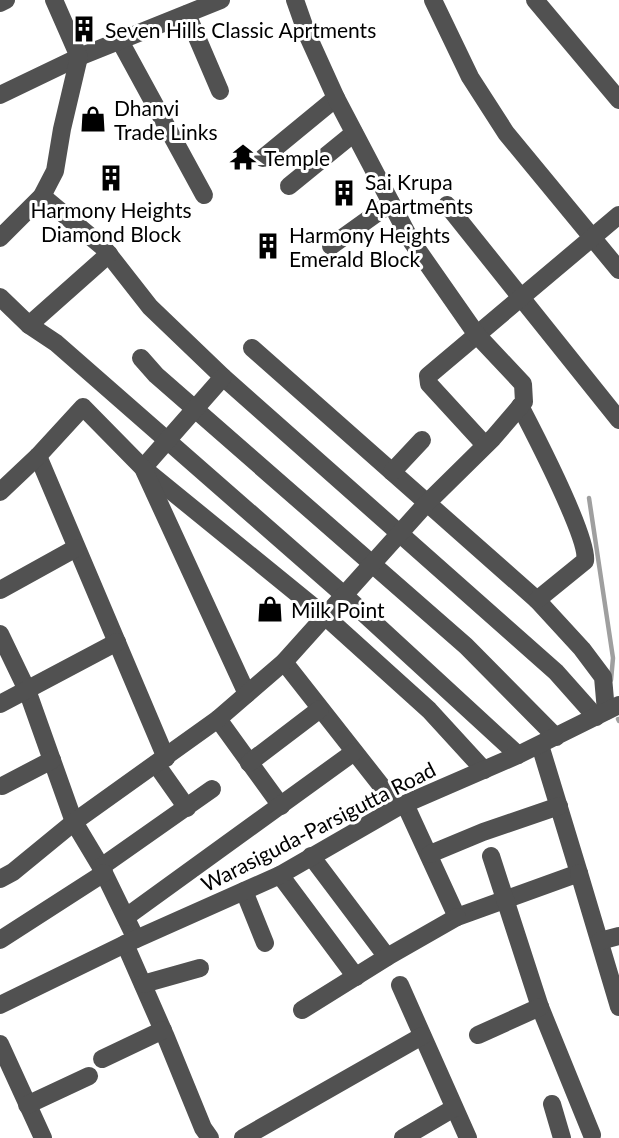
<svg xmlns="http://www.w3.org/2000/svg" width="619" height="1138" viewBox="0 0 619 1138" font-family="Lato,sans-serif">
	<rect width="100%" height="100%" fill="#fff"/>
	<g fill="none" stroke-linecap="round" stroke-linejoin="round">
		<g stroke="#9f9f9f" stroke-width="4.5">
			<path d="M589,498L613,658L611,680"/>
			<path d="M618,719L619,721"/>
		</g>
		<g stroke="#515151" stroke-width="18">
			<path d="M433,0L470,77L506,133L619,270"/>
			<path d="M535,0L619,100"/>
			<path d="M0,3L6,0"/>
			<path d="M187,14L220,91"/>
			<path d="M120,41L204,195"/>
			<path d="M0,95L79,57L221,0"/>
			<path d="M263,158L336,98"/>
			<path d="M289,186L354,133"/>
			<path d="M42,196L103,247L150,307L223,377L556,672L596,717"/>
			<path d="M447,205L619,420"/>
			<path d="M0,238L42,196L55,171L62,129L79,57L54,0"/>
			<path d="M331,246L391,203"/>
			<path d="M0,297L29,325L56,343L345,596L518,755"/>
			<path d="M29,325L109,254"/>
			<path d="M252,348L537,600L582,649L603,677L606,711"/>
			<path d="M141,358L156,375L466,646L556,737"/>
			<path d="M223,377L143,468L326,617L429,710L484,770"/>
			<path d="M520,406C533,431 590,540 585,561L537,600"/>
			<path d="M485,445L429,384L428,376L619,215"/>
			<path d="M38,456L166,758"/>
			<path d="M392,472L422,440"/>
			<path d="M0,492L38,456L83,407L143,468L247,694"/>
			<path d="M0,590L76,548"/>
			<path d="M0,634L27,690L74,822L101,867L136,939"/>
			<path d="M284,662L398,807"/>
			<path d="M0,704L117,642"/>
			<path d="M218,719L281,806"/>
			<path d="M249,763L320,709"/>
			<path d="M156,764L187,808"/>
			<path d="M2,786L52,760"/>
			<path d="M405,804L457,917L579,873L540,745"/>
			<path d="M430,854L483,832L559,806"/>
			<path d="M311,856L387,957"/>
			<path d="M491,856L540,1007L592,1135"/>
			<path d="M101,867L212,789"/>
			<path d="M579,873L619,1007"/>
			<path d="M280,875L356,977"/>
			<path d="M0,879L13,872L74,822L218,719L284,662L426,504L493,438L524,402L523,384L477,335L410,239L336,98L307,34L295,0"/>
			<path d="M244,891L265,943"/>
			<path d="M126,917L354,752"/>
			<path d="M0,940L104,873"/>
			<path d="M600,941L619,936"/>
			<path d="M125,944L165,1035L203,1128L210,1138"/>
			<path d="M143,984L200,968"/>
			<path d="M400,985L468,1138"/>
			<path d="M0,1005L125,944L280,875L398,807L518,755L619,705"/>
			<path d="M302,1010L387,957L457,917"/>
			<path d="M478,1035L540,1007"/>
			<path d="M0,1044L43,1138"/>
			<path d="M102,1059L163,1030"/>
			<path d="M552,1104L562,1138"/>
			<path d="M27,1105L89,1076"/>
			<path d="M243,1138L422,1036"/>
			<path d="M403,1138L454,1108"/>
		</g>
	</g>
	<defs>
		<g id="building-bare" transform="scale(2.1)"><path d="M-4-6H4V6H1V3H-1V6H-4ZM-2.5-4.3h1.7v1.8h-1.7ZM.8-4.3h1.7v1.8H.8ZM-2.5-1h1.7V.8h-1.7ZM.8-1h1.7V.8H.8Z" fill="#000" stroke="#fff" stroke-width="2.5" paint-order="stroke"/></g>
		<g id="shop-bare" transform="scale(2.1)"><path d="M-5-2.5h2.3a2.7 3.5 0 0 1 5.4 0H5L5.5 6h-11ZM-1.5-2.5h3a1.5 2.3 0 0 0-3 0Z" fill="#000" stroke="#fff" stroke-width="2.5" paint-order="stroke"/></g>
		<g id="temple-bare" transform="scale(2.1)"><path d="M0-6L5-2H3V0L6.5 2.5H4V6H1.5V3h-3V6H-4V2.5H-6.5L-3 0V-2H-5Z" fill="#000" stroke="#fff" stroke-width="2.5" paint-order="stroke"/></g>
	</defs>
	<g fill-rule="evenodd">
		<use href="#building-bare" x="84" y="29"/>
		<use href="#shop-bare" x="93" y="119"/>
		<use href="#temple-bare" x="243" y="157"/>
		<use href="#building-bare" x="111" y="178"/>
		<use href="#building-bare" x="344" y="193"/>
		<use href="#building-bare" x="268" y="246"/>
		<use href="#shop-bare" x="270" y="609"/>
	</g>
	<g text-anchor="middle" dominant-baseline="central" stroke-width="6" stroke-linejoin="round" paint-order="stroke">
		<g font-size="21" fill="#000" stroke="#fff" text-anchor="start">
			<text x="105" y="29">Seven Hills Classic Aprtments</text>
			<text x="114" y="107">Dhanvi<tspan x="114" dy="24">Trade Links</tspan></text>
			<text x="264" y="157">Temple</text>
			<text x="365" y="181">Sai Krupa<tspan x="365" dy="24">Apartments</tspan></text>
			<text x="111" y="209" text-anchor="middle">Harmony Heights<tspan x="111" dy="24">Diamond Block</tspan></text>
			<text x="289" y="234">Harmony Heights<tspan x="289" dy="24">Emerald Block</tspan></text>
			<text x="291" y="609">Milk Point</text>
		</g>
		<g font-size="21" fill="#000" stroke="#fff">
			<text transform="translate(318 826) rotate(-27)">Warasiguda-Parsigutta Road</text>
		</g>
	</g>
</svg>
